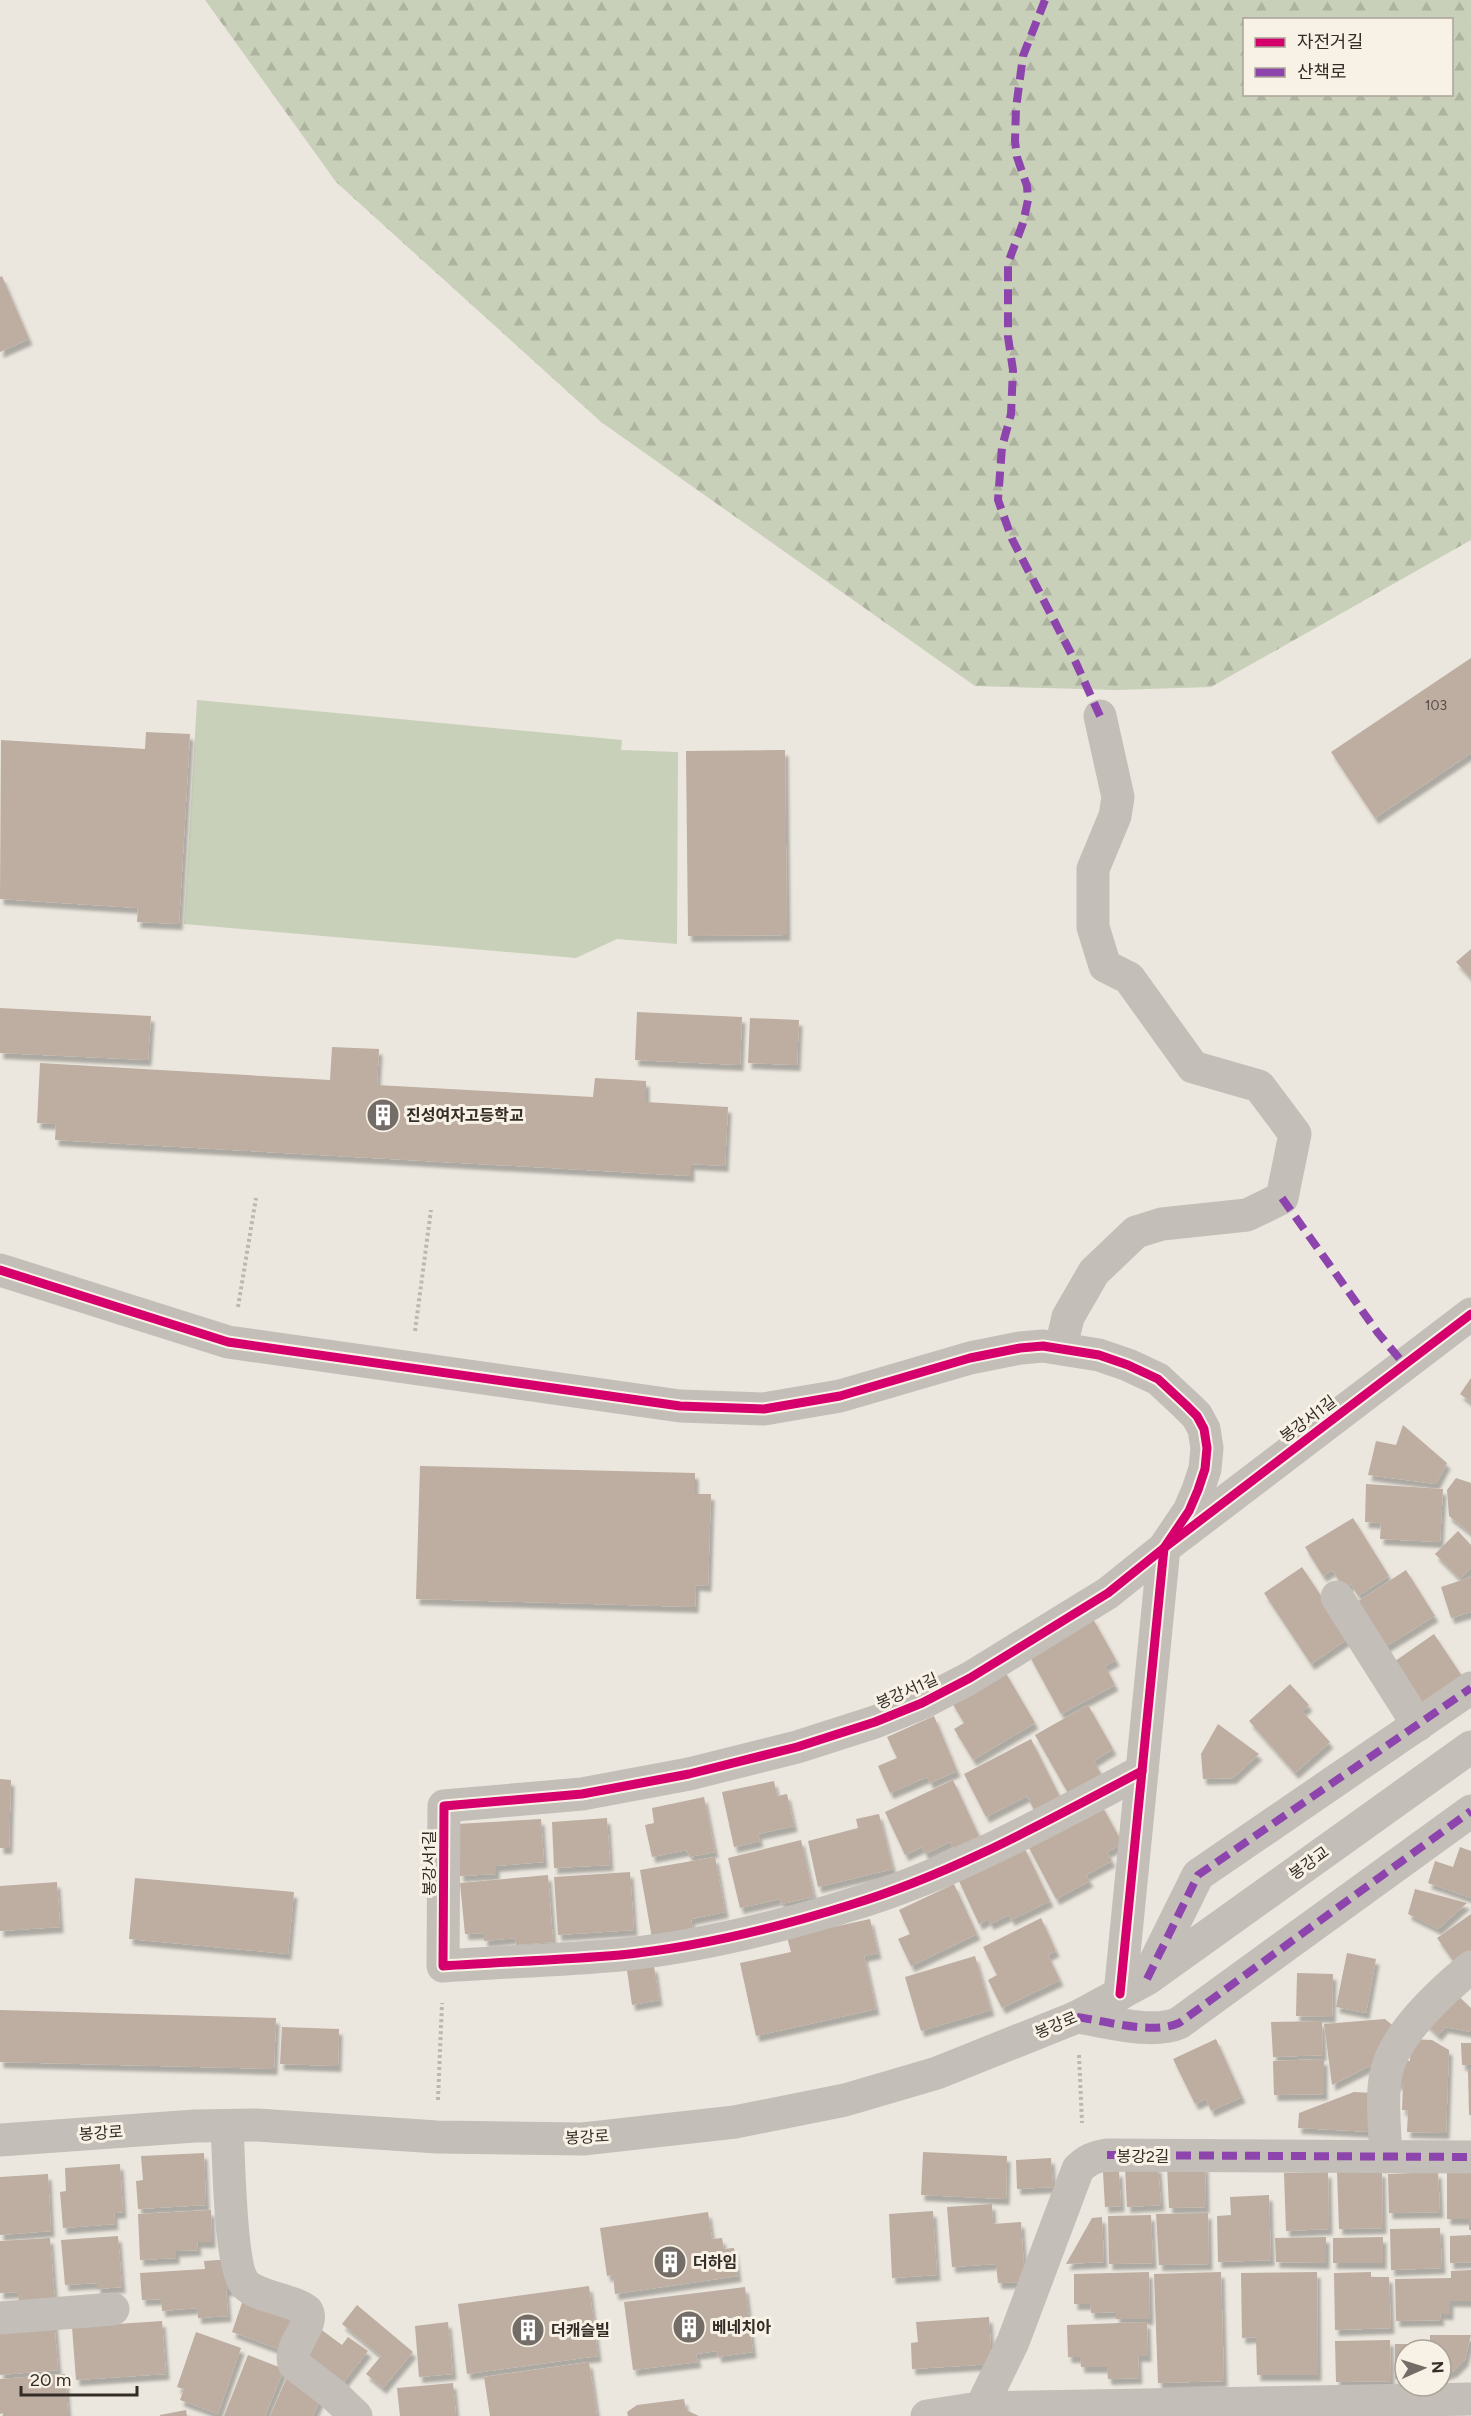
<svg xmlns="http://www.w3.org/2000/svg" width="1471" height="2416" viewBox="0 0 1471 2416" font-family="Figtree,'Noto Sans KR',sans-serif">
	<defs>
		<pattern id="forest-firs" width="22" height="20" patternUnits="userSpaceOnUse" patternTransform="scale(1.5)"><rect width="22" height="20" fill="#c9d0b9"/><path d="M5 1l3.5 6h-7zM16 11l3.5 6h-7z" fill="#adb39f"/></pattern>
		<filter id="shadow"><feDropShadow dx="3.5" dy="6" stdDeviation="1.5" flood-color="#0004"/></filter>
	</defs>
	<rect width="100%" height="100%" fill="#ebe7de"/>
	<path fill="url(#forest-firs)" fill-rule="evenodd" d="M205,0H1471V540L1211,687L1117,690L975,686L601,422L336,182ZM1244,20H1452V94H1244Z"/>
	<path fill="#c9d0b9" d="M197,700L622,740L621,750L678,752L677,944L617,939L576,958L184,924Z"/>
	<g fill="#beada1" filter="url(#shadow)">
		<path d="M2,276L29,339L0,352V277Z"/>
		<path d="M1471,658V753L1375,818L1331,752Z"/>
		<path d="M146,732L190,734L179,924L137,922L138,908L0,899L1,740L145,749Z"/>
		<path d="M785,750L787,935L688,936L686,751Z"/>
		<path d="M1471,949V978L1456,962Z"/>
		<path d="M0,1008L151,1016L148,1060L0,1053Z"/>
		<path d="M637,1012L742,1017L740,1065L635,1060Z"/>
		<path d="M750,1018L799,1020L797,1065L748,1063Z"/>
		<path d="M332,1047L379,1049L377,1085L593,1097L595,1078L646,1081V1102L728,1107L725,1166L691,1164V1176L55,1140L56,1124L37,1123L40,1063L330,1080Z"/>
		<path d="M1471,1378V1402L1460,1394Z"/>
		<path d="M1403,1425L1447,1463L1436,1484L1368,1475L1376,1441L1396,1445Z"/>
		<path d="M420,1466L695,1473V1494H711L708,1586L696,1585L695,1607L416,1599Z"/>
		<path d="M1456,1478L1471,1483V1533L1449,1516L1447,1490Z"/>
		<path d="M1366,1484L1443,1489L1440,1542L1380,1539L1381,1523L1365,1522Z"/>
		<path d="M1353,1518L1389,1576L1358,1596L1351,1584L1344,1588L1332,1570L1323,1576L1305,1547Z"/>
		<path d="M1458,1531L1471,1545V1568L1460,1579L1435,1554Z"/>
		<path d="M1302,1567L1349,1638L1311,1664L1264,1593Z"/>
		<path d="M1406,1570L1435,1616L1380,1650L1351,1606Z"/>
		<path d="M1471,1577V1612L1451,1618L1441,1587Z"/>
		<path d="M1092,1617L1116,1660L1105,1666L1115,1685L1061,1714L1028,1653Z"/>
		<path d="M1434,1634L1462,1676L1417,1708L1388,1666Z"/>
		<path d="M1004,1670L1035,1723L973,1760L954,1729L964,1723L951,1701Z"/>
		<path d="M1290,1684L1309,1705L1302,1711L1330,1742L1295,1773L1249,1721Z"/>
		<path d="M1088,1705L1113,1749L1094,1761L1101,1774L1068,1793L1035,1735Z"/>
		<path d="M934,1716L957,1771L930,1783L927,1777L890,1793L878,1766L897,1758L887,1737Z"/>
		<path d="M1218,1724L1259,1754L1233,1778L1203,1779L1201,1754Z"/>
		<path d="M1031,1739L1061,1799L1035,1812L1027,1796L986,1817L964,1774Z"/>
		<path d="M0,1779L11,1780L9,1848H0Z"/>
		<path d="M953,1780L979,1836L953,1848L950,1842L925,1854L922,1847L905,1855L885,1812Z"/>
		<path d="M774,1781L777,1796L787,1794L794,1826L758,1834L760,1841L734,1847L722,1792Z"/>
		<path d="M704,1797L715,1852L689,1857L687,1850L652,1857L645,1825L654,1823L652,1808Z"/>
		<path d="M1101,1804L1123,1844L1107,1852L1112,1861L1086,1875L1090,1881L1056,1899L1027,1844Z"/>
		<path d="M879,1814L893,1869L818,1887L808,1841L858,1828L856,1819Z"/>
		<path d="M607,1818L610,1865L554,1868L552,1822Z"/>
		<path d="M541,1819L544,1862L496,1866V1874L460,1876L457,1824Z"/>
		<path d="M801,1840L814,1897L781,1904L780,1899L740,1908L728,1858Z"/>
		<path d="M1024,1847L1050,1901L1011,1920L1009,1915L990,1924L988,1919L979,1924L958,1879Z"/>
		<path d="M1460,1847L1471,1851V1898L1428,1883L1435,1861L1453,1867Z"/>
		<path d="M715,1857L725,1912L691,1919L693,1931L652,1938L640,1870Z"/>
		<path d="M630,1872L634,1930L558,1935L554,1877Z"/>
		<path d="M548,1875L553,1942L516,1945L515,1938L484,1941V1933L465,1934L460,1883Z"/>
		<path d="M135,1878L294,1892L288,1954L129,1939Z"/>
		<path d="M57,1882L60,1927L0,1931V1886Z"/>
		<path d="M954,1884L977,1934L911,1966L898,1939L910,1934L899,1910Z"/>
		<path d="M1415,1889L1467,1903L1438,1929L1408,1914Z"/>
		<path d="M1471,1914V1958L1458,1968L1437,1938Z"/>
		<path d="M1041,1918L1056,1951L1048,1955L1060,1980L1002,2008L988,1980L997,1975L983,1947Z"/>
		<path d="M870,1919L878,1953L864,1956L876,2009L756,2036L740,1963L791,1952L787,1937Z"/>
		<path d="M1347,1953L1376,1959L1366,2013L1336,2007Z"/>
		<path d="M975,1956L991,2010L921,2031L905,1977Z"/>
		<path d="M654,1966L659,2000L632,2005L627,1970Z"/>
		<path d="M1297,1973L1333,1974L1332,2017L1296,2016Z"/>
		<path d="M1452,1990L1471,2008V2032L1445,2027L1438,2035L1423,2021Z"/>
		<path d="M0,2010L276,2018L274,2069L0,2062Z"/>
		<path d="M1385,2019L1402,2033L1375,2063L1332,2085L1324,2024Z"/>
		<path d="M1322,2021L1323,2055L1273,2057L1271,2022Z"/>
		<path d="M282,2027L339,2029L338,2066L280,2064Z"/>
		<path d="M1216,2039L1242,2097L1211,2111L1206,2099L1195,2104L1173,2059Z"/>
		<path d="M1411,2039L1432,2040L1449,2050L1446,2133L1407,2132L1408,2110H1402L1403,2084H1396L1397,2060L1410,2061Z"/>
		<path d="M1461,2043H1471V2065H1462Z"/>
		<path d="M1324,2059V2094L1274,2095L1273,2061Z"/>
		<path d="M1468,2070H1471V2115H1469Z"/>
		<path d="M1354,2092L1375,2093L1373,2132L1298,2128L1299,2113Z"/>
		<path d="M923,2152L1007,2156L1006,2199L921,2195Z"/>
		<path d="M204,2153L206,2205L138,2209L136,2181L143,2180L141,2156Z"/>
		<path d="M1051,2158L1053,2187L1017,2189L1016,2160Z"/>
		<path d="M120,2164L123,2212L114,2213L115,2224L63,2228L60,2192L66,2191L65,2168Z"/>
		<path d="M1205,2165L1206,2207L1169,2208L1167,2166Z"/>
		<path d="M1158,2166L1161,2205L1127,2207L1125,2168Z"/>
		<path d="M1447,2169H1471V2230H1469V2219H1447Z"/>
		<path d="M1119,2171L1121,2206L1105,2207L1103,2172Z"/>
		<path d="M1382,2171L1383,2228L1339,2229L1337,2172Z"/>
		<path d="M1328,2172L1329,2229L1286,2231L1284,2173Z"/>
		<path d="M1438,2172L1440,2212L1389,2213L1388,2174Z"/>
		<path d="M48,2174L51,2231L0,2235V2177Z"/>
		<path d="M1269,2195L1271,2260L1218,2262L1217,2216L1231,2215L1230,2197Z"/>
		<path d="M992,2204L993,2224L1021,2222L1025,2282L998,2283L996,2264L952,2267L947,2207Z"/>
		<path d="M211,2210L212,2242H197L198,2250L176,2251V2258L140,2260L138,2214Z"/>
		<path d="M933,2211L937,2275L892,2278L889,2214Z"/>
		<path d="M708,2212L712,2239L722,2238L724,2249L734,2248L738,2276L615,2294L613,2275L607,2276L600,2228Z"/>
		<path d="M1208,2213L1209,2264L1159,2265L1156,2214Z"/>
		<path d="M1151,2215L1153,2263L1109,2264L1108,2216Z"/>
		<path d="M1102,2217L1104,2262L1066,2264L1092,2218Z"/>
		<path d="M1440,2228L1442,2268L1391,2270L1390,2229Z"/>
		<path d="M1471,2235V2262L1450,2263V2236Z"/>
		<path d="M118,2236L122,2287L97,2289V2283L65,2285L61,2240Z"/>
		<path d="M1326,2237V2263L1276,2262L1275,2238Z"/>
		<path d="M1383,2237V2263H1333V2238Z"/>
		<path d="M50,2238L55,2302L19,2304L18,2292L0,2293V2241Z"/>
		<path d="M232,2259L234,2290H226L228,2316L198,2318L197,2308L162,2311L161,2299L142,2300L140,2273L205,2269L204,2261Z"/>
		<path d="M1471,2270V2301H1450V2314H1440L1441,2320L1396,2321L1395,2279L1451,2278V2271Z"/>
		<path d="M1149,2272L1150,2319H1116V2312L1091,2313L1090,2304H1074V2274Z"/>
		<path d="M1221,2272L1224,2381L1158,2383L1154,2274Z"/>
		<path d="M1317,2272L1318,2375H1257L1256,2337L1242,2338L1241,2273Z"/>
		<path d="M1371,2272V2277H1389L1391,2328L1335,2330L1334,2273Z"/>
		<path d="M589,2286L598,2356L467,2374L458,2304Z"/>
		<path d="M745,2287L753,2352L718,2357L717,2351L696,2354L698,2362L633,2370L624,2302Z"/>
		<path d="M245,2294L303,2315L289,2353L232,2332Z"/>
		<path d="M357,2305L413,2352L383,2388L366,2374L381,2356L342,2324Z"/>
		<path d="M989,2317L992,2364L912,2369L911,2343L918,2342L916,2322Z"/>
		<path d="M54,2319L58,2370L0,2375V2323Z"/>
		<path d="M162,2321L166,2374L76,2380L72,2327Z"/>
		<path d="M448,2322L453,2374L419,2377L415,2326Z"/>
		<path d="M1147,2322L1148,2356H1138L1139,2378L1108,2379L1107,2367H1081L1080,2357H1068L1067,2325Z"/>
		<path d="M319,2328L342,2345L348,2337L368,2351L340,2387L299,2356Z"/>
		<path d="M196,2332L241,2348L218,2414L180,2400L184,2389L177,2387Z"/>
		<path d="M1430,2335H1471L1465,2360L1454,2371L1441,2376V2350H1405V2378L1395,2379V2344H1430Z"/>
		<path d="M1390,2340L1391,2381L1336,2382L1335,2341Z"/>
		<path d="M248,2355L284,2369L265,2416H224Z"/>
		<path d="M589,2362L597,2416H490L484,2377Z"/>
		<path d="M65,2374L68,2416H3V2413L0,2414V2379Z"/>
		<path d="M288,2375L324,2391L313,2416H270Z"/>
		<path d="M453,2383L456,2416H400L397,2388Z"/>
		<path d="M684,2399L686,2410L699,2416H628L627,2412L637,2405Z"/>
		<path d="M186,2410L187,2416H160V2415Z"/>
	</g>
	<g fill="none" stroke-linecap="round" stroke-linejoin="round">
		<g stroke="#bcb7b0" stroke-width="4" stroke-dasharray="3 3" stroke-linecap="butt">
			<path d="M238,1307L256,1198"/>
			<path d="M415,1331L431,1210"/>
			<path d="M1079,2055L1082,2123"/>
			<path d="M438,2100L442,2003"/>
		</g>
		<g stroke="#c3beb8" stroke-width="33">
			<path d="M0,1270L228,1342L680,1406L764,1409L840,1396L970,1358L1020,1348L1043,1346L1099,1355L1128,1365L1158,1379L1186,1405L1197,1416L1204,1429L1207,1448L1205,1469L1198,1490L1189,1511L1164,1548L1120,1994"/>
			<path d="M1061,1347L1068,1317L1094,1272L1136,1232L1162,1224L1247,1215L1282,1198L1295,1134L1259,1086L1193,1067L1129,978L1105,966L1093,927V869L1115,816L1118,797L1100,716"/>
			<path d="M1337,1597L1418,1725"/>
			<path d="M1142,1771C1047,1821 953,1874 850,1905C776,1928 697,1947 620,1955C561,1960 502,1962 443,1966L444,1806L582,1794L689,1774L797,1747L875,1722L922,1703L970,1678L1108,1593L1164,1548L1471,1314"/>
			<path d="M1149,1974L1198,1875L1471,1688"/>
			<path d="M1077,2017C1106,2021 1152,2035 1179,2023L1471,1811"/>
			<path d="M227,2126C229,2154 229,2270 247,2286C262,2298 291,2299 307,2311C315,2326 288,2344 294,2364L334,2395L356,2416"/>
			<path d="M0,2140L195,2126L257,2125L437,2137L583,2139L735,2122L845,2100L937,2073L1077,2017L1147,1979L1471,1747"/>
			<path d="M1386,2157C1385,2133 1381,2096 1386,2074C1394,2034 1441,1992 1471,1967"/>
			<path d="M0,2318L113,2309"/>
			<path d="M927,2416L979,2408L1471,2399"/>
			<path d="M977,2416L1013,2342L1078,2169C1087,2160 1094,2157 1107,2155L1471,2157"/>
		</g>
		<g stroke="#8e44ad" stroke-width="8" stroke-dasharray="15 8" stroke-linecap="butt">
			<path d="M1045,0L1023,56L1016,108L1015,141L1017,157L1027,186L1028,200L1023,223L1008,263V337L1013,370L1011,414L1002,447L998,500L1012,539L1076,663L1100,716"/>
			<path d="M1282,1198L1378,1333L1404,1364"/>
			<path d="M1147,1979L1198,1875L1471,1688"/>
			<path d="M1077,2017C1106,2021 1152,2035 1179,2023L1471,1811"/>
			<path d="M1107,2155L1471,2157"/>
		</g>
		<g stroke="#f8f1e5" stroke-width="13">
			<g id="cycleway">
				<path d="M0,1270L228,1342L680,1406L764,1409L840,1396L970,1358L1020,1348L1043,1346L1099,1355L1128,1365L1158,1379L1186,1405L1197,1416L1204,1429L1207,1448L1205,1469L1198,1490L1189,1511L1164,1548L1120,1994"/>
				<path d="M1142,1771C1047,1821 953,1874 850,1905C776,1928 697,1947 620,1955C561,1960 502,1962 443,1966L444,1806L582,1794L689,1774L797,1747L875,1722L922,1703L970,1678L1108,1593L1164,1548L1471,1314"/>
			</g>
		</g>
		<use href="#cycleway" stroke="#d6006c" stroke-width="9"/>
	</g>
	<defs>
		<g id="building-disc" transform="scale(1.725)"><circle r="9.5" fill="#746d67" stroke="#f8f1e5"/><path d="M-4-6H4V6H1V3H-1V6H-4ZM-2.5-4.3h1.7v1.8h-1.7ZM.8-4.3h1.7v1.8H.8ZM-2.5-1h1.7V.8h-1.7ZM.8-1h1.7V.8H.8Z" fill="#fff"/></g>
	</defs>
	<g fill-rule="evenodd">
		<use href="#building-disc" x="383" y="1115"/>
		<use href="#building-disc" x="670" y="2262"/>
		<use href="#building-disc" x="689" y="2327"/>
		<use href="#building-disc" x="528" y="2330"/>
	</g>
	<g text-anchor="middle" dominant-baseline="central" stroke-width="6" stroke-linejoin="round" paint-order="stroke">
		<g font-size="14" fill="#564c46">
			<text x="1436" y="705">103</text>
		</g>
		<g font-size="16" font-weight="bold" fill="#342c27" stroke="#f8f1e5" text-anchor="start">
			<text x="406" y="1115">진성여자고등학교</text>
			<text x="693" y="2262">더하임</text>
			<text x="712" y="2327">베네치아</text>
			<text x="551" y="2330">더캐슬빌</text>
		</g>
		<g font-size="16" fill="#342c27" stroke="#f8f1e5">
			<text transform="translate(1308 1419) rotate(-37)">봉강서1길</text>
			<text transform="translate(907 1691) rotate(-24)">봉강서1길</text>
			<text transform="translate(429 1863) rotate(-90)">봉강서1길</text>
			<text transform="translate(1309 1863) rotate(-36)">봉강교</text>
			<text transform="translate(1056 2025) rotate(-23)">봉강로</text>
			<text transform="translate(101 2133) rotate(-4)">봉강로</text>
			<text transform="translate(587 2137) rotate(-3)">봉강로</text>
			<text x="1143" y="2156">봉강2길</text>
		</g>
	</g>
	<rect x="1243" y="18" width="210" height="78" fill="#f8f1e5" stroke="#aaa299" stroke-width="1.5"/>
	<rect x="1255" y="38" width="30" height="9" fill="#d6006c" stroke="#aaa299" stroke-width="1.5"/>
	<text x="1297" y="48" font-size="18" fill="#342c27">자전거길</text>
	<rect x="1255" y="68" width="30" height="9" fill="#8e44ad" stroke="#aaa299" stroke-width="1.5"/>
	<text x="1297" y="78" font-size="18" fill="#342c27">산책로</text>
	<g transform="translate(1423 2368) rotate(87)"><circle r="28" fill="#f8f1e5" stroke="#aaa299" stroke-width="1.5"/>
	<path d="M0-4.5L10 22L0 15L-10 22Z" fill="#746d67"/>
	<text y="-9" font-size="16" font-weight="bold" text-anchor="middle" fill="#342c27">N</text>
	</g>
	<path d="M21 2386v9h116v-9" fill="none" stroke="#342c27" stroke-width="3"/>
	<text x="30" y="2386" font-size="18" fill="#342c27" stroke="#f8f1e5" stroke-width="4.5" paint-order="stroke">20 m</text>
</svg>
